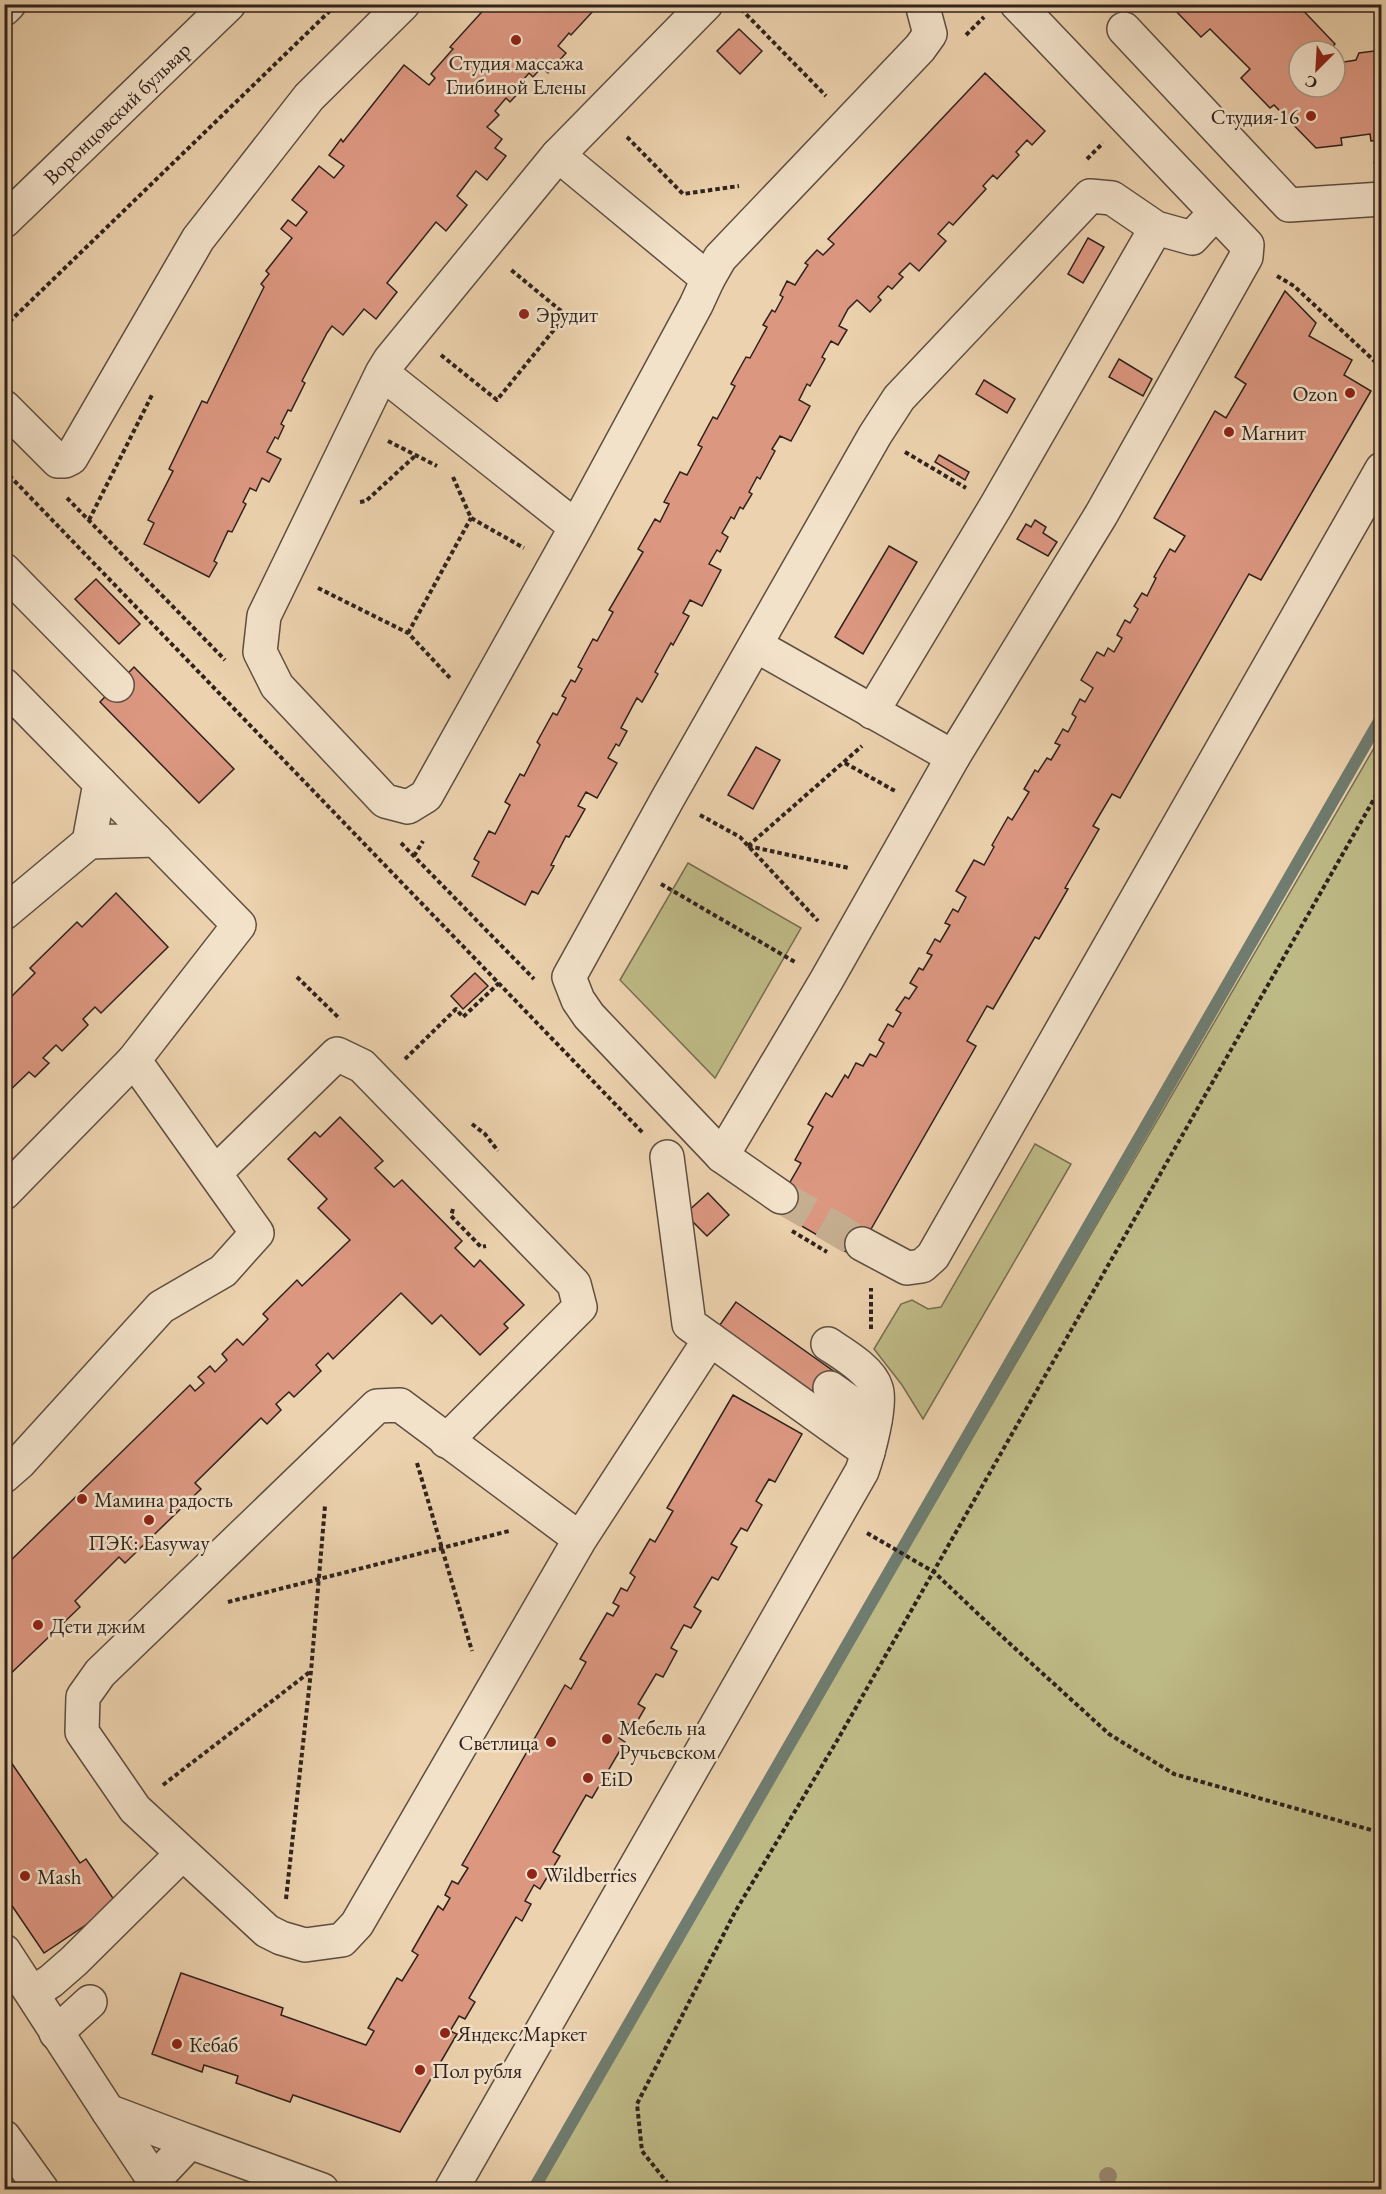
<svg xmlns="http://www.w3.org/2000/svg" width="1386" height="2194" viewBox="0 0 1386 2194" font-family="'EB Garamond',serif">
	<rect width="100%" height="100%" fill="#ecd2ae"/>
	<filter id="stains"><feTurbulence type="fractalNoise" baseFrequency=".00333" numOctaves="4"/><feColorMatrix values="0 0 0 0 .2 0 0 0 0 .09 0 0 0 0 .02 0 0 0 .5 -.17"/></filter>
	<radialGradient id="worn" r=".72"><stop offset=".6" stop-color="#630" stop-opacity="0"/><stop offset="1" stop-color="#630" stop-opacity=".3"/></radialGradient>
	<g fill="#beba86" stroke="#766e52" stroke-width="1.5">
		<path d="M1381,736V2189H535Z"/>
		<path d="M688,863L801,928L715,1078L620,980Z"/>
		<path d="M1035,1144L1071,1164L923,1419L902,1385L874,1349L901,1304L912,1300L928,1309L941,1307Z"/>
	</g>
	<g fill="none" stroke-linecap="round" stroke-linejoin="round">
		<path stroke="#6f7c6f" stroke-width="12" d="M533,2190L1382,716"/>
	</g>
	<g fill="#dc9781" stroke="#2f221d" stroke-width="1.5">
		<path d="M489,4H591L590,6L594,10L571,35L569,33L558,46L566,53L548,73L542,67L533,77L529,73L518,86L522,89L510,102L506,98L495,111L499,115L487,127L502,139L495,148L506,156L487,180L476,171L457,196L467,205L446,231L436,222L387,283L397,292L376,319L364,309L343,335L332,326L327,333L302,381L305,383L291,411L288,410L281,424L284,426L278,439L275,437L267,452L281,459L269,482L262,478L256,491L250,488L243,502L246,504L232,532L228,531L214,561L217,563L209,577L144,544L154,523L148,520L173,471L169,469L202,401L207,403L256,303L264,287L261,284L269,274L266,271L292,238L281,229L288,220L296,226L307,212L292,200L319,166L334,178L344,166L329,155L341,139L343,142L404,65L429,85L435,78L431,74L453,49L450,47Z"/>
		<path d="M1175,4H1297L1335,44L1331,48L1334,51H1299V87H1335V52L1344,62L1356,60L1359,53L1382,50V140L1371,141L1370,134L1341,138L1342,145L1316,148L1274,105L1270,108L1241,78L1250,69L1210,29L1201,37L1172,7Z"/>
		<path d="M739,29L762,51L740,74L717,51Z"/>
		<path d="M985,73L1045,131L1032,145L1027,140L1016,152L1019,155L997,179L993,175L983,186L986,189L953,225L949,222L938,234L946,241L919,271L910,263L899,274L903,277L892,289L888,286L878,297L881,300L870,312L857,300L848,309L839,326L847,330L838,345L831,341L822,357L825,359L810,386L807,384L799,400L810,406L791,441L780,436L772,449L775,451L760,479L757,477L749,492L752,494L743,509L740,507L734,519L731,517L722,533L728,537L720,552L717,550L709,564L721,570L702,606L690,600L683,613L689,616L673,645L671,643L655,672L658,674L642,702L637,698L621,728L627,731L619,746L616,744L608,758L617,763L597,798L586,792L578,806L585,809L569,837L566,836L551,865L554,866L538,894L532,891L525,905L472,876L479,862L474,859L489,831L495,834L510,805L505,802L520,774L524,776L540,745L537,742L553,713L557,715L566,698L562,696L571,680L575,682L582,669L578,667L593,639L597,641L613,612L609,610L643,552L638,549L655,519L660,522L669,504L664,502L680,472L687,475L702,447L698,445L713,417L717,419L735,386L731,384L746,357L750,358L767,327L763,325L772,310L775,312L783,297L780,295L787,281L795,285L808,265L805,263L817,250L823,255L834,244L828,239Z"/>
		<path d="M1088,238L1104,247L1083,283L1068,274Z"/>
		<path d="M1285,291L1316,323L1309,336L1352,360L1344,375L1371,391L1261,580L1249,574L1120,798L1112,794L1093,826L1099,829L1065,888L1068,889L1039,939L1035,937L993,1009L987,1006L967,1041L976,1046L855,1257L774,1210L801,1163L795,1160L813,1127L808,1124L826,1093L832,1097L845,1075L848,1078L856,1063L863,1066L870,1054L876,1057L884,1043L879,1040L888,1024L893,1027L901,1013L896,1010L905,997L909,999L917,987L910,983L919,968L923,970L932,955L927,953L935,939L940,942L950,925L945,923L953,909L958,912L966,897L956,891L974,860L984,865L994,847L992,845L1008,817L1012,820L1029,792L1024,789L1035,770L1038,772L1047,758L1051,760L1060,745L1055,743L1063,729L1068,732L1076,717L1072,714L1080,699L1085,702L1093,688L1081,680L1097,652L1104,656L1108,648L1114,652L1122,638L1117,635L1125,620L1130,623L1138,609L1134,606L1142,593L1147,596L1156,578L1154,577L1170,549L1175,552L1185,536L1154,518L1215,411L1226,418L1246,384L1235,377Z"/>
		<path d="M1119,359L1152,379L1143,396L1109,377Z"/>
		<path d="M984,380L1015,399L1007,413L976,394Z"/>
		<path d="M939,455L969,472L965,480L935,462Z"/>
		<path d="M1035,520L1046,527L1043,533L1057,542L1048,556L1017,539L1026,524L1031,527Z"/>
		<path d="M889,546L917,562L863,654L835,637Z"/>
		<path d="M96,579L140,624L119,644L75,599Z"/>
		<path d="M134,667L234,769L199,803L100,702Z"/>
		<path d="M756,747L780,760L753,809L728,795Z"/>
		<path d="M116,893L168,947L101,1013L95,1007L83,1019L88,1025L62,1051L56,1045L43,1058L49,1063L35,1077L29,1072L4,1096V993L10,998L35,973L30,968L77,922L82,927Z"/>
		<path d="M475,973L488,986L463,1009L451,996Z"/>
		<path d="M340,1117L383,1161L375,1168L394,1187L402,1180L462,1241L455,1248L474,1267L480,1260L524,1305L504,1324L508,1328L480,1355L441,1315L432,1324L401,1293L333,1359L328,1353L316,1365L321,1371L294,1397L289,1392L276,1404L281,1410L267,1424L261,1418L195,1483L201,1489L125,1563L119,1557L75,1601L80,1607L4,1680V1567L190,1385L195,1391L204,1383L198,1377L210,1366L215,1372L227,1360L222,1354L237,1339L243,1345L268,1319L263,1314L297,1280L302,1286L350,1240L318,1208L327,1199L288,1159L315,1132L320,1137Z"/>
		<path d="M708,1193L729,1215L707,1236L685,1214Z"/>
		<path d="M736,1302L839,1375L820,1402L717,1329Z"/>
		<path d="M733,1395L802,1434L775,1482L769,1479L756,1501L762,1505L747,1531L741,1528L731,1544L737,1547L718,1580L712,1577L694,1607L701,1611L691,1628L684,1625L671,1648L677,1651L663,1677L656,1674L638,1704L645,1708L634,1727L627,1724L619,1738L625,1742L592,1798L586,1795L553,1852L560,1856L540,1889L534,1885L525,1901L531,1904L522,1921L516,1917L469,1998L475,2002L465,2019L459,2016L450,2031L457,2034L400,2132L293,2095L290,2102L236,2083L238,2076L204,2065L202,2072L152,2054L181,1973L283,2008L281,2015L366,2045L374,2031L368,2028L397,1978L402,1981L418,1955L412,1951L438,1906L443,1910L450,1898L445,1895L452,1881L458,1884L468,1868L462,1865L496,1806L565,1685L571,1689L586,1662L580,1659L607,1613L613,1616L619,1606L613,1603L621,1588L627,1591L635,1577L630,1573L650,1539L655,1542L673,1511L667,1508Z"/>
		<path d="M4,1752L80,1863L86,1859L117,1904L44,1953L4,1894Z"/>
	</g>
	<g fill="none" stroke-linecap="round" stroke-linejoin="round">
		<path stroke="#c6af91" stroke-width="33" stroke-dasharray="33 16" stroke-linecap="butt" d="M781,1197L862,1244"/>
		<g stroke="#5e4e41" stroke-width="36">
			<g id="minor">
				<path d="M4,9L9,4"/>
				<path d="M1124,29L1289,205L1382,199"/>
				<path d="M558,155L706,4"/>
				<path id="s1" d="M4,221L229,4"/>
				<path d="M708,279L720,258L920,48L930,34L922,4"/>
				<path d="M382,373L264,616L260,652L277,686L385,801L408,807L426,796L576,527L696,305L708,279L558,155L390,360L382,373L576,527"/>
				<path d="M4,407L58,461H65L71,458L198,239L309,97L403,4"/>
				<path d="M4,570L117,685"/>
				<path d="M757,646L953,757"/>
				<path d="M4,685L100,783L89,842L4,913"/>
				<path d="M872,712L996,506L1156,228"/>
				<path d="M89,842L156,840"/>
				<path d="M722,1156L826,981L953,757L1101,515L1246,257L1247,245L1017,4"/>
				<path d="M215,1173L337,1054L362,1066L574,1284L580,1307L446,1441"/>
				<path d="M4,1193L134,1060"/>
				<path d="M781,1197L722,1156L589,1016L578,1000L569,977L668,798L875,435L899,398L1090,196L1112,198L1156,228L1192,238L1215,213"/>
				<path d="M862,1244L907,1268L922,1266L933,1256L1382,469"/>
				<path d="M710,1339L868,1452"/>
				<path d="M830,1388L875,1420"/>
				<path d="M4,1476L20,1462L161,1307L223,1271L257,1233L134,1060L239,925L100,783"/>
				<path d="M580,1539L400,1405L377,1406L100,1673L83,1697L82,1732L135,1809L267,1931L281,1938L305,1945L342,1940L357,1924L580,1539L710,1339L689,1324L667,1157"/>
				<path d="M4,1951L108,2111L190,2142L154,2180L152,2190"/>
				<path d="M33,1993L51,1981L74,1961L182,1854"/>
				<path d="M56,2033L90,2002"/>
				<path d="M108,2111L154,2180"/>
				<path d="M4,2137L42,2190"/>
				<path d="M190,2142L322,2190"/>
				<path d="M451,2190L862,1471C868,1454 882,1404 876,1388C871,1370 843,1354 828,1344"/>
			</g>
		</g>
		<g stroke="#2f221d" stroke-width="4" stroke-dasharray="4.5 3" stroke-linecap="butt">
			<path d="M1301,8L1305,4"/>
			<path d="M741,9L826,96"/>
			<path d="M966,35L984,17"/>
			<path d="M627,137L683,194L739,186"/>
			<path d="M1087,159L1103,143"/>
			<path d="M1375,164L1382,146"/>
			<path d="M1277,276L1294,286L1382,368"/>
			<path d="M4,327L337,4"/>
			<path d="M441,355L497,400L566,315L510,269"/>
			<path d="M388,441L437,466"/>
			<path d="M905,452L966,488"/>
			<path d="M4,470L643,1133"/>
			<path d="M453,477L471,518L524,548"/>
			<path d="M67,498L225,660"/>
			<path d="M360,502L366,501L416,455"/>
			<path d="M89,520L152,395"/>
			<path d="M318,588L408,633L451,679"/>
			<path d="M408,633L471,518"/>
			<path d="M845,763L895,791"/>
			<path d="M700,815L740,837L818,921"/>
			<path d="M401,843L534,979"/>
			<path d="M748,846L862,746"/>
			<path d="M748,846L849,868"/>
			<path d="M414,856L423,841"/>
			<path d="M661,884L795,962"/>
			<path d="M297,977L340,1019"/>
			<path d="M405,1059L456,1009L463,1017L499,983"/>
			<path d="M472,1124L485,1134L498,1151"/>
			<path d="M453,1209L451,1216L481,1247L486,1246"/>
			<path d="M792,1231L827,1252"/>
			<path d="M871,1329V1288"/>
			<path d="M417,1463L472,1651"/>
			<path d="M867,1533L934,1572L996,1631L1109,1734L1174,1774L1382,1833"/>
			<path d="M228,1602L509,1531"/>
			<path d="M163,1785L311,1671"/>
			<path d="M286,1899L311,1671L325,1506"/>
			<path d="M673,2190L642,2151L637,2104L735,1912L838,1739L1382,785"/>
		</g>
		<use href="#minor" stroke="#f3e2ca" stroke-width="33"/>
	</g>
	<circle fill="#98866d" cx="1108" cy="2176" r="9"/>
	<g fill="#8f2418" stroke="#f3e2ca" stroke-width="2">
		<circle cx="516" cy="40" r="6"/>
		<circle cx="1311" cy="116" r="6"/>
		<circle cx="524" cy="314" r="6"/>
		<circle cx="1350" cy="393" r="6"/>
		<circle cx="1229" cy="432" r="6"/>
		<circle cx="82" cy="1499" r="6"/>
		<circle cx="149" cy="1520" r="6"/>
		<circle cx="38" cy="1625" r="6"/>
		<circle cx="607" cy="1739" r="6"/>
		<circle cx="551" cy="1742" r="6"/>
		<circle cx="588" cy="1778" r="6"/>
		<circle cx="532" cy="1874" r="6"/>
		<circle cx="25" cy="1876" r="6"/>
		<circle cx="445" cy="2033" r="6"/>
		<circle cx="177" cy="2044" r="6"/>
		<circle cx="420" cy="2070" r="6"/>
	</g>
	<g text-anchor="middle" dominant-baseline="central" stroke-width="5" stroke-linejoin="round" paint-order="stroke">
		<g font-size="21" fill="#2f221d" stroke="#f3e2ca" text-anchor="start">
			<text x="516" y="62" text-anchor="middle">Студия массажа<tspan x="516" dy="24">Глибиной Елены</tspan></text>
			<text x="1299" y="116" text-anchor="end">Студия-16</text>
			<text x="536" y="314">Эрудит</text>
			<text x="1338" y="393" text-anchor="end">Ozon</text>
			<text x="1241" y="432">Магнит</text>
			<text x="94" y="1499">Мамина радость</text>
			<text x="149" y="1542" text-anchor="middle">ПЭК: Easyway</text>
			<text x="50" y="1625">Дети джим</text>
			<text x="619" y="1727">Мебель на<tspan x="619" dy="24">Ручьевском</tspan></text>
			<text x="539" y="1742" text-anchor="end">Светлица</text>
			<text x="600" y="1778">EiD</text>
			<text x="544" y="1874">Wildberries</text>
			<text x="37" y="1876">Mash</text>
			<text x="457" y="2033">Яндекс.Маркет</text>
			<text x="189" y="2044">Кебаб</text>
			<text x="432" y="2070">Пол рубля</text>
		</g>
		<g font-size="21" fill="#2f221d" stroke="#f3e2ca">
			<text stroke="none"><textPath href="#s1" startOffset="156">Воронцовский бульвар</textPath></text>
		</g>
	</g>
	<rect width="1386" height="2194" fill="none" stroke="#ecd2ae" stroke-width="24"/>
	<rect x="6" y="6" width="1374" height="2182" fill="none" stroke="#2f221d" stroke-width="3"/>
	<rect x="12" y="12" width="1362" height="2170" fill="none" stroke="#2f221d" stroke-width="1.5"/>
	<g transform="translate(1317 69) rotate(204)"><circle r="28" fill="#f3e2ca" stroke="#a59585" stroke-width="1.5"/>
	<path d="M0-4.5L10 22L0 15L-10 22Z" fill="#8f2418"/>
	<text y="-9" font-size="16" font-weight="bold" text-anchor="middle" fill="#2f221d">С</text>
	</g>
	<rect width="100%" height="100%" filter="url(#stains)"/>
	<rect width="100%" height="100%" fill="url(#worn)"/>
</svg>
